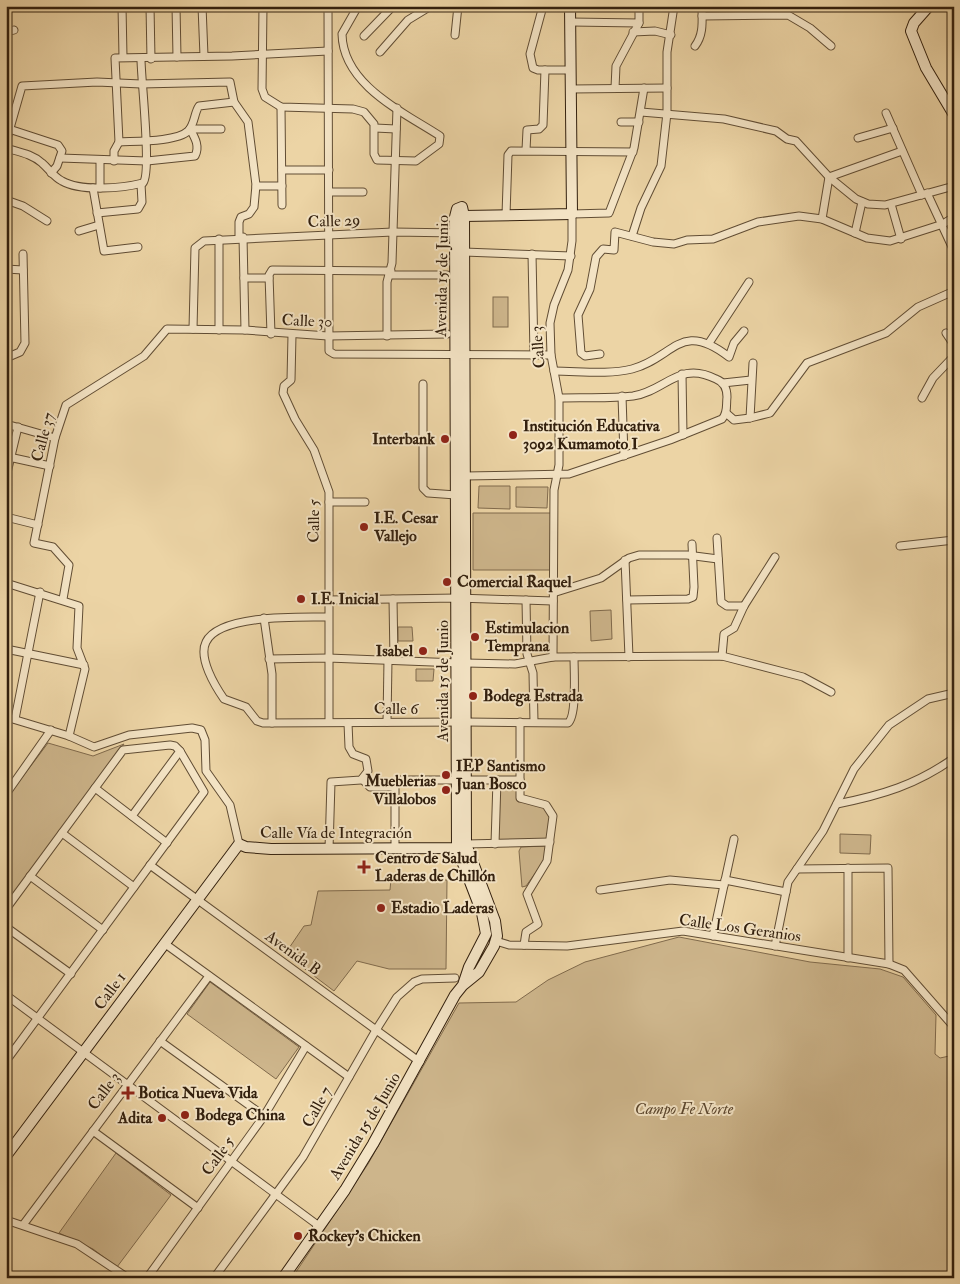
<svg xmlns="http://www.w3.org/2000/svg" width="960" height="1284" viewBox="0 0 960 1284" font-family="'IM FELL Double Pica',serif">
	<rect width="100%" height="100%" fill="#ecd4a5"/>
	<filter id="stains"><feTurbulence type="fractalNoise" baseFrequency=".004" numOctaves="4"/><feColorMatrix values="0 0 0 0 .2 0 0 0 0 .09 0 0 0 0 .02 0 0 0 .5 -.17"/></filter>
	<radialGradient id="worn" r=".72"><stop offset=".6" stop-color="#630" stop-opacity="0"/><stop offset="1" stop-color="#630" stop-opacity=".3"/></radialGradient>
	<g fill="#cdb58b" stroke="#806a4c">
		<rect x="493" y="297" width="15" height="30"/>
		<path d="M479,486H510V509L478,508Z"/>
		<path d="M516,487H548L547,508L516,507Z"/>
		<path d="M473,513H553L552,570H473Z"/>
		<path d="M611,610L612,639L591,641L590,611Z"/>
		<path d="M398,627H412L413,641H398Z"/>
		<path d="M416,669H434L433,681H416Z"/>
		<path d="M48,743L93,756L124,744L6,903V799Z"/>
		<path d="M500,783L518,784V802H539L551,813L547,839L500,841L498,839Z"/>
		<path d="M840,834L871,835L870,854L840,853Z"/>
		<path d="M546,846L547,857L526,886L522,887L519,851L521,847Z"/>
		<path d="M391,879L447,880L446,969H389L357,961L334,991L285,954L304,926L311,925L318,891L390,890Z"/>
		<path d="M679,937L810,962L880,969L903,977L936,1015L935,1054L940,1058L954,1055V1278H292L368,1164L459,1003L516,1002L548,980L585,962Z"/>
		<path d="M210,982L299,1047L276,1079L187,1014Z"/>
		<path d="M116,1153L171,1195L117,1267L93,1249L59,1233Z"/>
	</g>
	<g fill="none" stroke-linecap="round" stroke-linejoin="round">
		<g stroke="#614d34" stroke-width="9">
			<g id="street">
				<path d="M122,6L123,57"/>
				<path d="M150,6L151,59"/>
				<path d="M176,6L177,57"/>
				<path d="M202,6L204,56"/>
				<path d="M263,6L262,89L265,97L281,107L353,109L364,112L374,124V154L377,160L416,161L439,144L440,136C403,112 343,85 342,34L358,6"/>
				<path d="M328,6L329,351L334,354L551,355"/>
				<path d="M543,6L530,54L533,68L538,70H571"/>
				<path d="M8,10L9,6"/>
				<path d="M702,16L788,15L810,28L831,46"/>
				<path d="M571,22L639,23V6"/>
				<path d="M6,32L14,30"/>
				<path d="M633,32L655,31L671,35"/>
				<path d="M455,35L458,6"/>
				<path d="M364,36L393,6"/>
				<path d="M695,46C704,34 702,21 702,6"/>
				<path d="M380,52L408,20L431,6"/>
				<path d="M615,88L616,66L639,23"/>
				<path d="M571,89L667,88"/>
				<path d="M281,107L282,205"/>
				<path d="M641,112L724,119L776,131L787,139L796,141L829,177L856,199L868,204L885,205L954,186"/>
				<path d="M886,113L922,195"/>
				<path d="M621,122H639"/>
				<path d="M6,128L58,145L62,151L57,166L51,173"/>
				<path d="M375,128L396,129"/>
				<path d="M190,129H221"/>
				<path d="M858,138L893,128"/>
				<path d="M6,142L22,86L97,82L141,84L230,82L234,102L248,122L256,185L254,207L249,214L241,217L239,222V238"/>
				<path d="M119,142C135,141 177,142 188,131C195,124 194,113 199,106L234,102"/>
				<path d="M6,148C19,152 32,154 42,163C49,169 54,177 62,181C81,192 123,188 143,183C152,173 141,79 141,59"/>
				<path d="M526,150L527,130L539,129L543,125L545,70"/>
				<path d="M60,158L147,161L195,156C200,146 195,138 190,129"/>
				<path d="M100,161V188"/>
				<path d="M114,161V151L119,142L115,58L232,56L328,51"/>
				<path d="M282,170H329"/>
				<path d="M829,177L902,151"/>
				<path d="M256,186H282"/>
				<path d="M93,188L104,251L138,247"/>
				<path d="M329,192H363"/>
				<path d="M927,193L954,251"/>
				<path d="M6,200L23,206L47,221"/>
				<path d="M891,204L901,239"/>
				<path d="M97,213L138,209L142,202L141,184"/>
				<path d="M506,215L508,155L511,151L633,152"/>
				<path d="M822,219L829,177"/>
				<path d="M79,231L99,225"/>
				<path d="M855,233L862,202"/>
				<path d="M632,236L641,208L661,166L667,113V52L674,6"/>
				<path d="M243,237L245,330"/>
				<path d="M219,239V330"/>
				<path d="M464,252L571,256"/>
				<path d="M532,254L534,355"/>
				<path d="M6,269L23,270"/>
				<path d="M389,275H447"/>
				<path d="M244,278H269"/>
				<path d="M193,329L195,248L204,241L393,232L458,233"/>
				<path d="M946,333L954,345"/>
				<path d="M271,334L269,275L272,270L391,271"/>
				<path d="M292,335L291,380L284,386L283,393L295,419L314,450L329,492V722"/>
				<path d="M387,336V282L392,263L397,108"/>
				<path d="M709,343L749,282"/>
				<path d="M600,354L585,356L581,353L578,315L590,289L596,257L603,249L614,250L615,232L653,242L674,244L687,240L713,239L758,222L799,216L822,219L867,238L890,241L943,224L954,217"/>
				<path d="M6,358L20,352L25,343L23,254"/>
				<path d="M554,371C579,371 608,375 632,369C674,358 680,319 729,357L734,343L744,331"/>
				<path d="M682,374L683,435"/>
				<path d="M723,383L751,380"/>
				<path d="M423,384V488L428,493L456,495"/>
				<path d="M622,396L624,456"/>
				<path d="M922,398L933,378L954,356"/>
				<path d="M726,413L734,420L750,418L770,413L807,363L886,333L918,307L954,291"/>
				<path d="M750,418L753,363"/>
				<path d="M6,424L55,438"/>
				<path d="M9,457L50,466"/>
				<path d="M465,476L569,474L670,440L722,419C728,413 726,405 727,397C727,389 724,382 716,379C679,360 666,391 633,396C609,399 584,397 559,398"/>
				<path d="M6,477L18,427"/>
				<path d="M329,502H365"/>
				<path d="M6,517L38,525"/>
				<path d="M717,538L721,602L727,606H744"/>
				<path d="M900,546L954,540"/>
				<path d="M625,560L629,657"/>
				<path d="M6,583L79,606L77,648L85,669L69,736"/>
				<path d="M553,593L601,578L629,558L639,555H687L718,559"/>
				<path d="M63,599L69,565L53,547L34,543L55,438L66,405L144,356L167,329L245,330L328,336L447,334"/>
				<path d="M393,599L394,660"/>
				<path d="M328,600L457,598L553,601"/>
				<path d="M526,600L527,654L533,673L534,722"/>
				<path d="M627,600L688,599L693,597L694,587L692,544"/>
				<path d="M328,617C302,617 219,614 206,642C198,658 215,686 224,699L246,707L257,721L263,723L466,722L568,723C577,716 574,671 574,657"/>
				<path d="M264,618L272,674V723"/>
				<path d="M6,649L84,665"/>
				<path d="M722,656L724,634L734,628L744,606L775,557"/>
				<path d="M553,657L554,490L559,465V398L551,355L550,323L554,305L568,270L572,241V214L609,213L634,148L644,88"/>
				<path d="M269,659L328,658L458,663"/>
				<path d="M466,663L515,664L553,657L722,656L803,677L831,692"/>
				<path d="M6,717L69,736L94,747L129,735L192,728L201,730L205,740L206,771L230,805L239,844"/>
				<path d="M15,719L40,592"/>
				<path d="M387,722L388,660"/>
				<path d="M520,722V798L546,805L553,816L547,861L527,894L538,924L526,932L524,945"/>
				<path d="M362,779L370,787H393"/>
				<path d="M467,780H520"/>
				<path d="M95,788L167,843"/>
				<path d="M6,794L51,730"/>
				<path d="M837,804C882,795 916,785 954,758"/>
				<path d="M132,816L180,751"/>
				<path d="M62,833L134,887"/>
				<path d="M466,844L550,842"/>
				<path d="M495,844L497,780"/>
				<path d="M395,848V782L400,780H458"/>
				<path d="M329,849L331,782L361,780L368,771L366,759L353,754L349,747L348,723"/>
				<path d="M150,865L420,1062"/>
				<path d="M797,869L888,868L889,964"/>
				<path d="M30,876L103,930"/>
				<path d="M725,880L786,892"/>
				<path d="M600,890L670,880L724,885"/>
				<path d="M6,909L123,750L170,745L175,746L180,751L204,792L6,1061"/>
				<path d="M6,927L71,974"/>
				<path d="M713,936L734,839"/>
				<path d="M496,941L509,945L567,946L683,931L889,964L904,970L954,1027"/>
				<path d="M164,943L349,1077"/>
				<path d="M775,946L788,882L823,831L854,769L889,725L928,699L954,693"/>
				<path d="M848,958V868"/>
				<path d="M6,995L319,1226"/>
				<path d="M160,1041L264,1116"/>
				<path d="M93,1131L198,1208"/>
				<path d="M6,1220L77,1244L128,1278"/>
				<path d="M23,1225L209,976"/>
				<path d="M147,1278L264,1116L306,1046"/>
				<path d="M214,1278L303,1157L376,1030L397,997L414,982L422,979L455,978"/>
			</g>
		</g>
		<g stroke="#33200e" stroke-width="12">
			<g id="secondary">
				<path d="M929,6L914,23L911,31L926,68L954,115"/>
				<path d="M464,216L572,214L570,6"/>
				<path d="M6,1156L239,844L246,847L271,849L457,848L463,845"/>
				<path d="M283,1278L345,1190L373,1144L455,995L463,985L479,972L494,946L497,936L495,921L466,844L464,216L462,207L457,209L455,217L457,848L482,913L486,934L469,967L463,985"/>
			</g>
		</g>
		<use href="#street" stroke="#f3e3c4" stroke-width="7"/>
		<use href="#secondary" stroke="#f3e3c4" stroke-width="10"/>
	</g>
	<g fill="#8f2418" stroke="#f3e3c4" stroke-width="2">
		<circle cx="513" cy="435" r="5"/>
		<circle cx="445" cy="439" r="5"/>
		<circle cx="364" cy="527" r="5"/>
		<circle cx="447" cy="582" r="5"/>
		<circle cx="301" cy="599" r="5"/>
		<circle cx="475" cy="637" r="5"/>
		<circle cx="423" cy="651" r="5"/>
		<circle cx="473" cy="696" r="5"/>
		<circle cx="446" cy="775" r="5"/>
		<circle cx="446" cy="790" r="5"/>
		<path d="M361.5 859.5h5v5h5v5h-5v5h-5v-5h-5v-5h5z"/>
		<circle cx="381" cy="908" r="5"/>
		<path d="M125.5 1085.5h5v5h5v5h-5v5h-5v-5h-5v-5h5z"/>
		<circle cx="185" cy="1115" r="5"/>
		<circle cx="162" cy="1118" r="5"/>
		<circle cx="298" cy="1236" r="5"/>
	</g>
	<g text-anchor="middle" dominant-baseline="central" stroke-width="4" stroke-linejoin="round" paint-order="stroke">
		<g font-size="16" fill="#33200e" stroke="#f3e3c4">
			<text transform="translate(334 221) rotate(-2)">Calle 29</text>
			<text transform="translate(442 276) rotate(-89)">Avenida 15 de Junio</text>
			<text transform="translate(307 321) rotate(2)">Calle 30</text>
			<text transform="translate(538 347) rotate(-95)">Calle 3</text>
			<text transform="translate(43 437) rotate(-75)">Calle 37</text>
			<text transform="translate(314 521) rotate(-90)">Calle 5</text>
			<text transform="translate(443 681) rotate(-90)">Avenida 15 de Junio</text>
			<text x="396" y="709">Calle 6</text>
			<text x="336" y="833">Calle Vía de Integración</text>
			<text transform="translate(740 928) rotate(8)">Calle Los Geranios</text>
			<text transform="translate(293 953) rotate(36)">Avenida B</text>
			<text transform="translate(110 991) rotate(-54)">Calle 1</text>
			<text transform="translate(104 1091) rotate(-53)">Calle 3</text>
			<text transform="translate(317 1107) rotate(-61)">Calle 7</text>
			<text transform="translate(365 1126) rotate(-59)">Avenida 15 de Junio</text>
			<text transform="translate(218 1156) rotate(-54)">Calle 5</text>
		</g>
		<g font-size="16" font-weight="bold" fill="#33200e" stroke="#f3e3c4" text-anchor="start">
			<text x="523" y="426">Institución Educativa<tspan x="523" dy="18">3092 Kumamoto I</tspan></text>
			<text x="435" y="439" text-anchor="end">Interbank</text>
			<text x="374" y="518">I.E. Cesar<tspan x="374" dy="18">Vallejo</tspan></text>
			<text x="457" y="582">Comercial Raquel</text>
			<text x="311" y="599">I.E. Inicial</text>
			<text x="485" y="628">Estimulacion<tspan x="485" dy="18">Temprana</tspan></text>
			<text x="413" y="651" text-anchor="end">Isabel</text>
			<text x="483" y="696">Bodega Estrada</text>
			<text x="456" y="766">IEP Santismo<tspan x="456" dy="18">Juan Bosco</tspan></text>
			<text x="436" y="781" text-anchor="end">Mueblerias<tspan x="436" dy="18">Villalobos</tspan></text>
			<text x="375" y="858">Centro de Salud<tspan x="375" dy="18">Laderas de Chillón</tspan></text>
			<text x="391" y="908">Estadio Laderas</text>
			<text x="138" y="1093">Botica Nueva Vida</text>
			<text x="195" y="1115">Bodega China</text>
			<text x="152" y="1118" text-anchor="end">Adita</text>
			<text x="308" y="1236">Rockey's Chicken</text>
		</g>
		<g font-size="16" font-style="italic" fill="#5a452d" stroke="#f3e3c4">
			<text x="684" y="1109">Campo Fe Norte</text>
		</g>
	</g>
	<rect width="960" height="1284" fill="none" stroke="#ecd4a5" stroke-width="25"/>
	<rect x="8" y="8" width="945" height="1269" fill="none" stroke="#33200e" stroke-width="2.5"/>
	<rect x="12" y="12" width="935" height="1259" fill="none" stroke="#33200e"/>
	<rect width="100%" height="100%" filter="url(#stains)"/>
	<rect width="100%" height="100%" fill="url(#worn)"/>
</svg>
